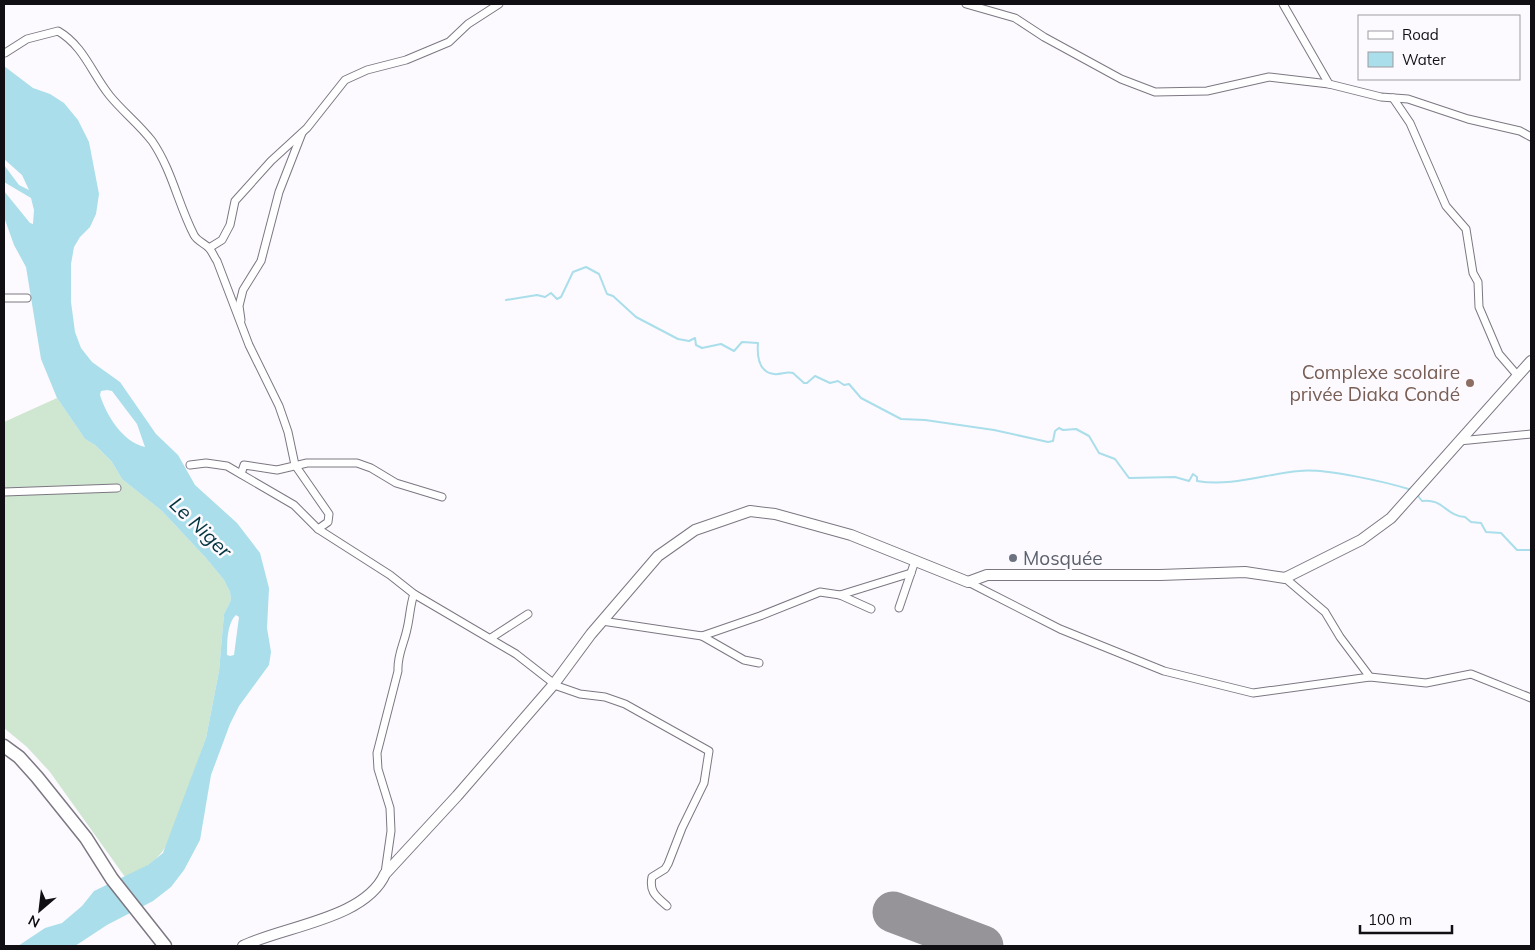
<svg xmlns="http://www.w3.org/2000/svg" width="1535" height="950" viewBox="0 0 1535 950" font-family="Mulish,sans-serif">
	<rect width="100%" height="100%" fill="#fcfaff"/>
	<path fill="#cfe6d1" d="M57,398L85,439L95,445L112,462L122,479L162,511L206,558L224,580L230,592L231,600L224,614L219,671L206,738L169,841C160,859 144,870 125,877L50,772L27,747L4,728V422Z"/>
	<path fill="#a9deea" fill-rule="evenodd" d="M4,66L33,88L50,94L64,103L78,120L89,142L99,194L96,214L90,227L80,237L74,247L71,264V302L75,332L81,348L92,362L120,382L156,434L178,455L195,485L237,523L260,553L269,588L267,628L271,652L269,665L239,706L230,724L211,775L200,840L184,870L171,887L153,901L107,925L75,946H18L45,928L62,923L82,906L94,891L148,865L163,853L206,738L219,671L224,614L231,600L230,592L224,580L206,558L162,511L122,479L112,462L95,445L85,439L57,398L41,359L26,267L14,245L4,217V191L30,223L33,224L34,210L31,198L4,182V165L19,185L29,190L22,175L4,159ZM107,390L112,391L137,424L145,447C122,442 106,414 100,395L101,391ZM236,615L239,617L234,655L230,656L227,655C227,643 227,623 236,615Z"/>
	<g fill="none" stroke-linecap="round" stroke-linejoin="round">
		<g stroke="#a9deea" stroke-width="2">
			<path d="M506,300L537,295L545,297L551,293L557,299L561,297L573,272L586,267L599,274L607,294L613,296L636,317L678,339L689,341L695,338L696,345L702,348L721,344L734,351L742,342L758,343C757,355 758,372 774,374C781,375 786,371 793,373L804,383H807L815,376L830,383L838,381L844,385L849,384L861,398L901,419L925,420L994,430L1048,442L1053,441L1055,431L1059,428L1063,430L1076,429L1089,436L1099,453L1115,459L1129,478L1175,477L1189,481L1193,474L1197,477V481C1231,487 1266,474 1299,471C1325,468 1386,482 1412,490"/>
			<path d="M1419,494L1418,496L1422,501C1443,498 1446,516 1465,517L1471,522L1481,523L1486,532L1501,533L1517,550H1531"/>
		</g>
		<path stroke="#969499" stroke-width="41" d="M893,912L983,946"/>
		<g stroke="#7c7782" stroke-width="9">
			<g id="street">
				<path d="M966,4L1015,18L1044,37L1121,79L1155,92L1207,91L1269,77L1329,84L1381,97L1408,99L1468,119L1520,131L1531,137"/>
				<path d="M1283,4L1329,84"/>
				<path d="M5,53L27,39L58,31C84,46 92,74 110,96C123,112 139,124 152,141C172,170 178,204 194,235C197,241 204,243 209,248C212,251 214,257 217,261L249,345L279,406L288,432L295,465L329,514L328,522L318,529L390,575L414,594L516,654L557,686L580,694L605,697L625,704L709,751L704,783L682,828L668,864L665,869L652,877C649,892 656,896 667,906"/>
				<path d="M1393,98L1410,123L1446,206L1466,229L1473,273L1478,282L1479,307L1499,354L1518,376"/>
				<path d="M209,248L222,240L230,225L235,201L271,161L307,128L345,80L367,70L406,60L449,42L468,24L499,4"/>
				<path d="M4,298H27"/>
				<path d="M241,320L239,306L243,290L261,261L279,192L302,133"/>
				<path d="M1459,441L1531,434"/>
				<path d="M190,465L206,463L227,466L294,505L318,529"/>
				<path d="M241,474L244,465L277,470L307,463H357L371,468L396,483L442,497"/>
				<path d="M4,492L117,488"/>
				<path d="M1285,578L1325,612L1340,637L1370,677L1426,683L1471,674L1531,698"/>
				<path d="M968,582L1060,629L1164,671L1253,693L1370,677"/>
				<path d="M840,595L911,573"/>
				<path d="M899,608L915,561"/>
				<path d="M602,621L702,636L760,616L820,592L840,595L871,609"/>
				<path d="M702,636L744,660L759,663"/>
				<path d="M491,638L528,614"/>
				<path d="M385,873L391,831L390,808L378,769L377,753L398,671C397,655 404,644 407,629C410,617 410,605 414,594"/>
			</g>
		</g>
		<g stroke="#7c7782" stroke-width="12">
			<path id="secondary" d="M243,946C284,926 365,919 385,874L457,796L554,684L591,634L658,556L695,530L750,511L775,514L851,535L968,582L987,575H1160L1245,572L1285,578L1361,540L1391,518L1531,361"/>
		</g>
		<g stroke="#7c7782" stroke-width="15">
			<path id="highway" d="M4,746L19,757L37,777L86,838L112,879L165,946"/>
		</g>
		<use href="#street" stroke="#fff" stroke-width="7"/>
		<use href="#secondary" stroke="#fff" stroke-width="10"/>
		<use href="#highway" stroke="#fff" stroke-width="12"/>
	</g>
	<circle fill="#8d6e63" stroke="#fcfaff" stroke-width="2" cx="1470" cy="383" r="5"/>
	<circle fill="#6b7280" stroke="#fcfaff" stroke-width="2" cx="1013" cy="558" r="5"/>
	<g text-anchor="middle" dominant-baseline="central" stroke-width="5" stroke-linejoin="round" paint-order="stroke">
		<g font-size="19" fill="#785e54" stroke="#fcfaff" text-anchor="end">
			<text x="1460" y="372">Complexe scolaire<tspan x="1460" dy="22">privée Diaka Condé</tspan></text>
		</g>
		<g font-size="19" fill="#5b616d" stroke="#fcfaff" text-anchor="start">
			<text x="1023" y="558">Mosquée</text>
		</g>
		<g font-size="20" font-style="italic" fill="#00333d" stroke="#fcfaff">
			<text transform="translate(201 527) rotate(44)">Le Niger</text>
		</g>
	</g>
	<rect width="1535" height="950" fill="none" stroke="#110f13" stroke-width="10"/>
	<rect x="1358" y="15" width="162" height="65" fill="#fcfaff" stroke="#9e9ca1"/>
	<rect x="1368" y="31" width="25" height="8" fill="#ffffff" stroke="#9e9ca1"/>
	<text x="1402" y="40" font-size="15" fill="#110f13">Road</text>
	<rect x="1368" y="52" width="25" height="15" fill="#a9deea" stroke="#9e9ca1"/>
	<text x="1402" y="65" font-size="15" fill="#110f13">Water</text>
	<g transform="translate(40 910) rotate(208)" stroke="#fcfaff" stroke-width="4" paint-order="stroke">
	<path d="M0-4L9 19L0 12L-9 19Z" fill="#110f13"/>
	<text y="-8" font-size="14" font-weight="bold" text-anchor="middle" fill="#110f13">N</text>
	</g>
	<path d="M1360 925v8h92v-8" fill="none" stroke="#110f13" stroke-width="2.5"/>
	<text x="1368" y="925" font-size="15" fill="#110f13" stroke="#fcfaff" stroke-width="4" paint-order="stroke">100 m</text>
</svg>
